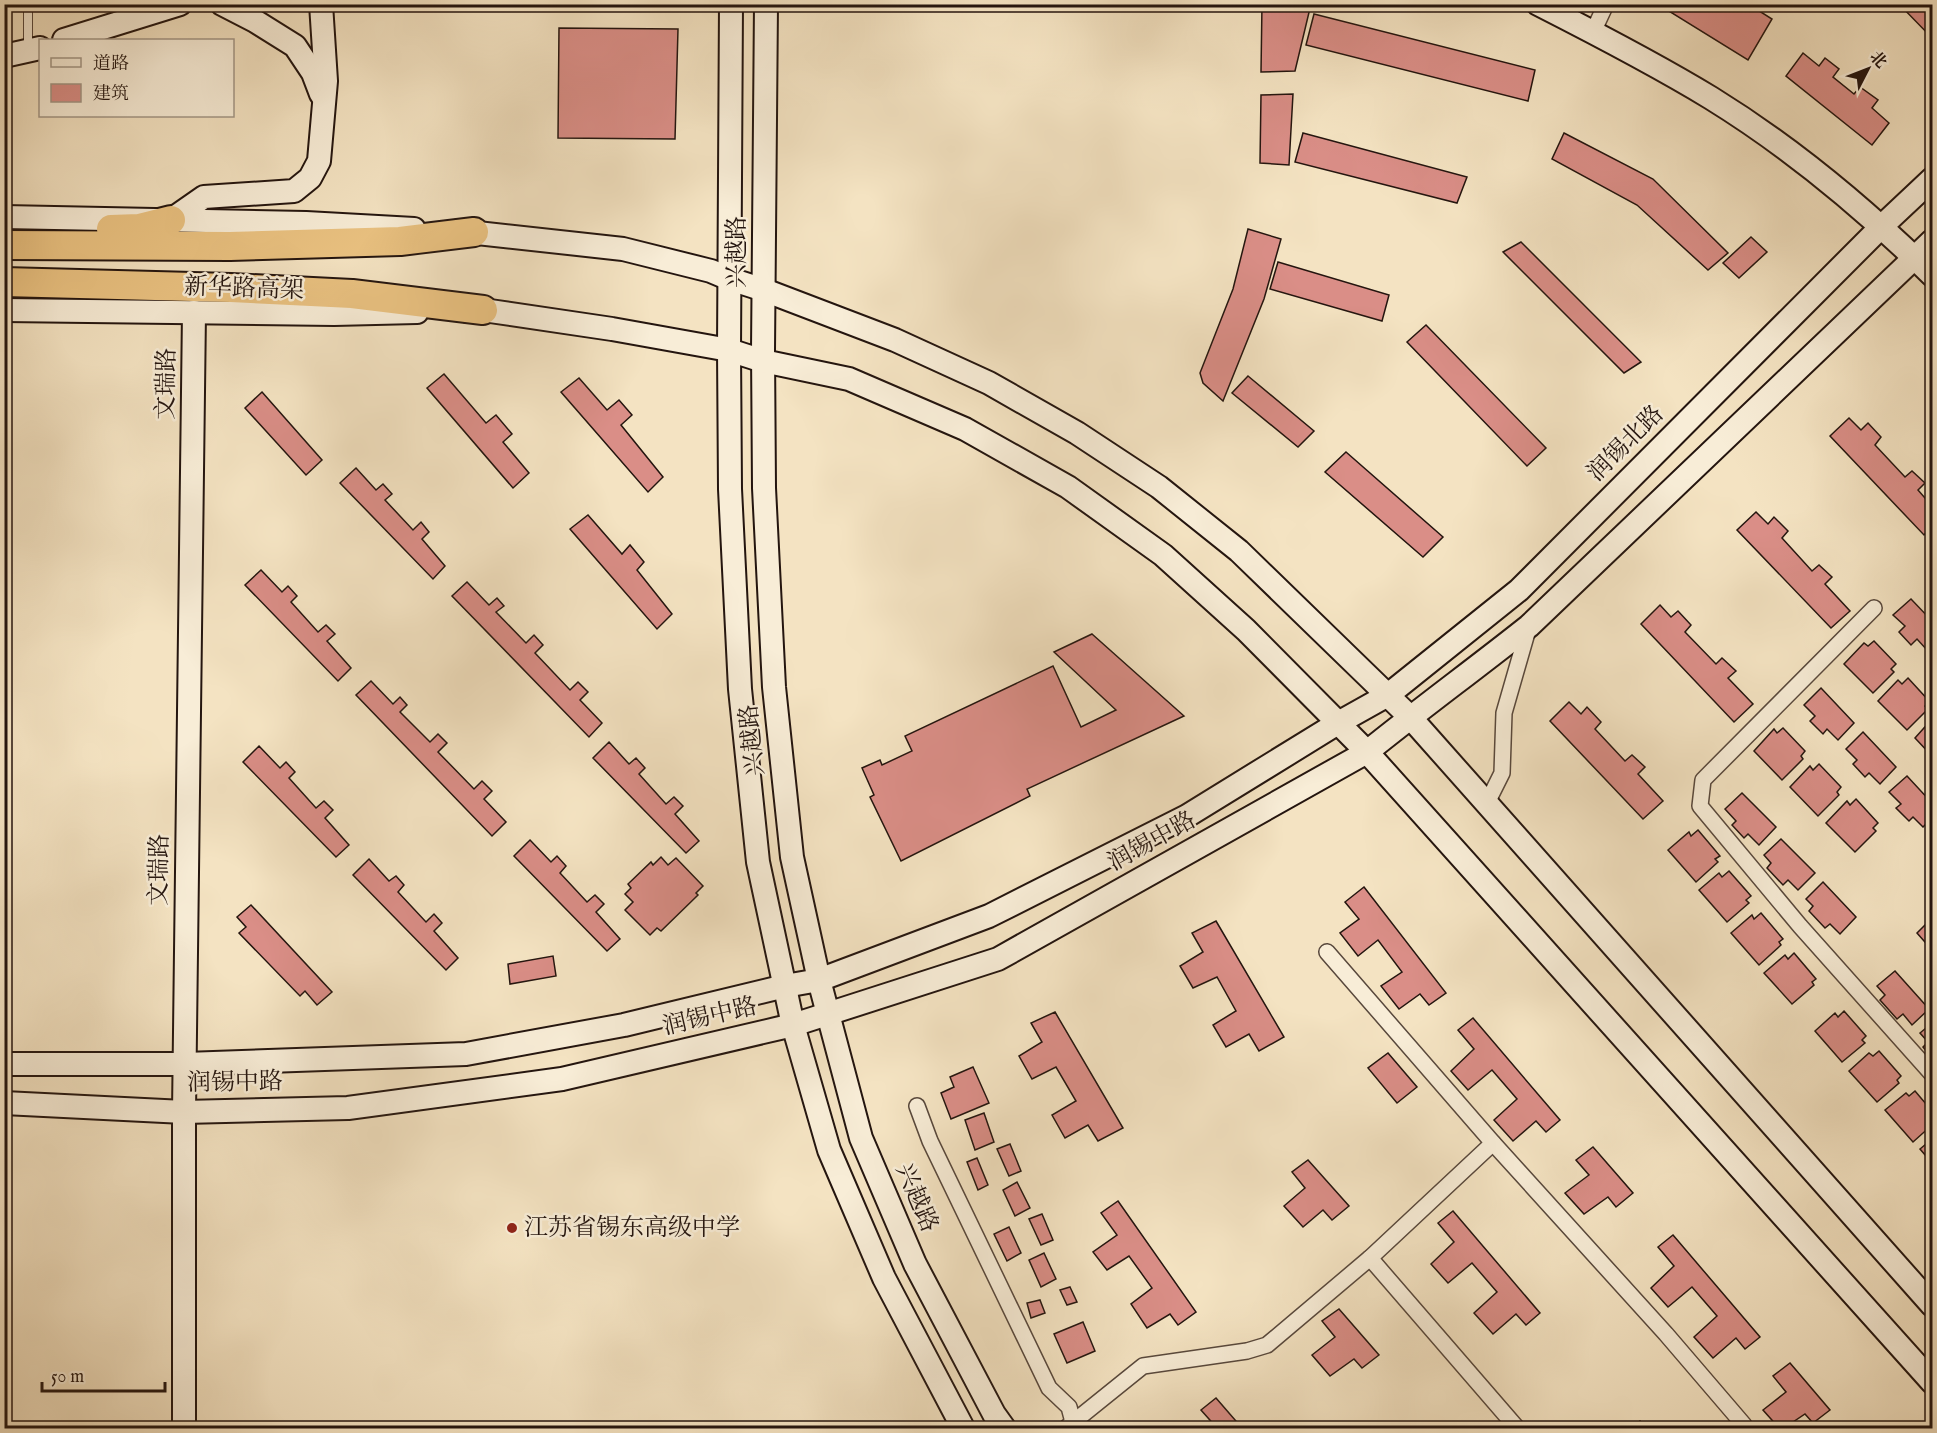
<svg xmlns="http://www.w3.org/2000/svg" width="1937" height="1433" viewBox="0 0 1937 1433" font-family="'IM FELL English','Noto Serif SC',serif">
	<rect width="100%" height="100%" fill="#f4e3c2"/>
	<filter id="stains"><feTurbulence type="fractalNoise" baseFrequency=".00333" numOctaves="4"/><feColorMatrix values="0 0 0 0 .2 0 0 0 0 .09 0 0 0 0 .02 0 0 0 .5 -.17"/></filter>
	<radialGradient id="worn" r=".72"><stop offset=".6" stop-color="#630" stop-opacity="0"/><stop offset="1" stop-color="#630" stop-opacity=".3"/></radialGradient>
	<g fill="#da8e87" stroke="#24150f" stroke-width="1.5">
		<path d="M1262,4H1311L1295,71L1261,72Z"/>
		<path d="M1706,4L1712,8L1715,4H1759L1756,9L1772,19L1748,60L1659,5Z"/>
		<path d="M1899,4H1932V38Z"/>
		<path d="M1314,14L1535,70L1528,101L1306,45Z"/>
		<path d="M559,28L678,29L675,139L558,138Z"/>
		<path d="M1803,53L1819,66L1825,58L1839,69L1833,77L1854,94L1860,87L1878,100L1872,108L1889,123L1872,145L1786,76Z"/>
		<path d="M1293,94L1289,165L1260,163L1261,95Z"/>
		<path d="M1303,133L1467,177L1457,203L1295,162Z"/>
		<path d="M1564,133L1653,179L1728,253L1708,270L1637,205L1552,159Z"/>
		<path d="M1248,229L1281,239L1264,299L1223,401L1203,383L1200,373L1233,289Z"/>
		<path d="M1751,237L1767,252L1739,278L1723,263Z"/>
		<path d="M1521,242L1641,362L1624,373L1503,252Z"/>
		<path d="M1278,262L1389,295L1382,321L1270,289Z"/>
		<path d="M1426,325L1546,448L1527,466L1407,342Z"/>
		<path d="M444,374L486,423L496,415L512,434L503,442L529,473L513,488L427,388Z"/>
		<path d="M1248,376L1314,431L1298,447L1232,393Z"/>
		<path d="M579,378L607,410L619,400L632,415L621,425L663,477L648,492L561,392Z"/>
		<path d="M262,392L322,460L306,475L245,408Z"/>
		<path d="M1849,418L1861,430L1868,423L1881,437L1875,445L1905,477L1912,471L1925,483L1918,490L1932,506V526L1924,535L1830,436Z"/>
		<path d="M1346,452L1443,537L1423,557L1325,472Z"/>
		<path d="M356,468L376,490L383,484L392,494L385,500L413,530L421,522L429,532L422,539L445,566L433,579L340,483Z"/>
		<path d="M1756,512L1768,524L1774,517L1788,531L1782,538L1812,571L1819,565L1832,577L1825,584L1850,611L1831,628L1737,530Z"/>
		<path d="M588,515L622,554L630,545L644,562L637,570L672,614L657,629L570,529Z"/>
		<path d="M261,570L282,592L288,586L297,596L291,602L318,632L326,625L335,634L327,641L351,668L338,681L245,585Z"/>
		<path d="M467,582L489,605L497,598L504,606L496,612L526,643L534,635L543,645L535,653L570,690L578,682L588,692L580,700L602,723L589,737L452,596Z"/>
		<path d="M1911,599L1932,621V645L1927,650L1917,639L1911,645L1899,632L1905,626L1893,615Z"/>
		<path d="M1660,605L1671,617L1678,611L1691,625L1685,632L1716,664L1722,658L1736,671L1728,678L1753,704L1734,722L1641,624Z"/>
		<path d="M1092,634L1184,716L1027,789L1030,796L901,861L870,797L874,795L862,768L880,760L882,765L912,751L905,736L1053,666L1081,727L1116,710L1054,652Z"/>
		<path d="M1874,641L1896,664L1891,669L1894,672L1873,693L1844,664L1864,643L1868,646Z"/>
		<path d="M1908,678L1930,702L1925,706L1928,709L1907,730L1878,701L1898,680L1902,684Z"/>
		<path d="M371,681L393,704L400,697L407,705L400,712L430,742L438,734L447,743L438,752L474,789L482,781L492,791L484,799L506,822L492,836L356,695Z"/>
		<path d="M1821,688L1854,723L1838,740L1827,729L1823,734L1810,721L1815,716L1804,705Z"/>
		<path d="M1569,702L1581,714L1587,707L1601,722L1595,729L1625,761L1632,755L1645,767L1638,774L1663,801L1643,819L1550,721Z"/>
		<path d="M1932,719V756L1915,738Z"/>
		<path d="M1783,728L1805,751L1801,756L1803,759L1782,780L1754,751L1774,729L1777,733Z"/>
		<path d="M1863,732L1896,767L1880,784L1869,773L1865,777L1853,764L1857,760L1846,749Z"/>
		<path d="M609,742L629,764L636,758L645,768L639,774L666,804L674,797L683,806L675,814L699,841L686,853L593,758Z"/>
		<path d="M259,746L280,768L286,762L295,772L289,778L316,808L324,801L333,810L325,818L349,845L336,857L243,762Z"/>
		<path d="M1819,764L1841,787L1837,792L1839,795L1818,816L1790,787L1810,766L1813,770Z"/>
		<path d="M1907,776L1932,803V818L1923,827L1913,817L1909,821L1896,808L1901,804L1889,792Z"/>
		<path d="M1742,793L1776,827L1759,845L1748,834L1744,838L1732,825L1736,821L1725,809Z"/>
		<path d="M1856,799L1878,823L1873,828L1876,831L1855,852L1826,823L1847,801L1850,805Z"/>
		<path d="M1698,830L1720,856L1715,859L1718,862L1696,882L1668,850L1689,832L1691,836Z"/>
		<path d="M1781,839L1815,873L1798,890L1788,880L1783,885L1767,868L1771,863L1764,855Z"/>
		<path d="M530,840L551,862L557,856L566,866L560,873L587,902L595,895L604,904L596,912L620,939L607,951L514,856Z"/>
		<path d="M661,857L668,865L676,858L703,886L696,893L698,895L661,931L657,928L650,935L625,910L633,902L625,894L631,888L628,884L651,862L653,865Z"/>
		<path d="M369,859L389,881L396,876L404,885L398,892L426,922L434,914L442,923L434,931L458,958L446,970L353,875Z"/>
		<path d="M1729,871L1751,896L1746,900L1749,903L1727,922L1699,890L1719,873L1722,877Z"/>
		<path d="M1823,882L1856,917L1840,934L1830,924L1825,928L1809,911L1813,906L1806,899Z"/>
		<path d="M1364,887L1446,993L1429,1005L1420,994L1399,1009L1381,986L1402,972L1378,940L1358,956L1340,933L1359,919L1345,902Z"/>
		<path d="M251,905L332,992L317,1005L305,991L300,996L239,933L246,927L237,917Z"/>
		<path d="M1761,913L1783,939L1779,942L1781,945L1759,965L1731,933L1752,915L1754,919Z"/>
		<path d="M1932,918V950L1917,933Z"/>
		<path d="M1216,921L1284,1037L1259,1051L1249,1034L1226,1047L1213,1025L1236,1011L1217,977L1193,988L1180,966L1203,952L1192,933Z"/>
		<path d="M1794,953L1816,979L1812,982L1814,985L1792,1004L1764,973L1785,955L1788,959Z"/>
		<path d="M553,956L556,976L510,984L508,964Z"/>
		<path d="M1895,971L1929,1009L1912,1025L1903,1014L1897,1019L1880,1000L1885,995L1877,986Z"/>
		<path d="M1844,1011L1866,1036L1862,1040L1865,1043L1842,1062L1815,1031L1835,1013L1838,1017Z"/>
		<path d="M1055,1012L1123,1128L1098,1141L1088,1125L1065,1138L1052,1115L1076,1101L1056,1067L1032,1079L1019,1056L1042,1042L1031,1023Z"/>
		<path d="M1473,1018L1560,1120L1546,1132L1536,1121L1513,1141L1494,1120L1517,1099L1492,1070L1468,1090L1451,1071L1474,1049L1458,1030Z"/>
		<path d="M1932,1023V1058L1923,1047L1928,1042L1920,1033Z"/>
		<path d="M1879,1051L1901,1076L1897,1080L1899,1083L1877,1102L1849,1071L1869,1053L1873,1056Z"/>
		<path d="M1388,1053L1417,1087L1397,1103L1368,1068Z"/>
		<path d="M973,1067L989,1103L951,1119L941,1093L954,1087L950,1077Z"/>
		<path d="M1915,1091L1932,1111V1125L1913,1142L1885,1110L1906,1093L1909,1096Z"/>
		<path d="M984,1113L994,1142L975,1150L965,1120Z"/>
		<path d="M1932,1139V1163L1920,1149Z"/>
		<path d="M1010,1144L1021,1171L1009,1176L997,1149Z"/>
		<path d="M1593,1147L1633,1193L1616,1207L1608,1197L1584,1214L1565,1193L1589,1175L1576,1160Z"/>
		<path d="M977,1158L988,1185L978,1190L967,1162Z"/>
		<path d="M1308,1160L1349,1206L1332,1220L1323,1210L1303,1227L1284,1206L1305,1188L1292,1172Z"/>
		<path d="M1017,1182L1030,1208L1015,1216L1003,1190Z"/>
		<path d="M1118,1201L1196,1312L1178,1325L1170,1314L1147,1328L1131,1304L1152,1288L1129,1256L1107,1270L1093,1252L1117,1235L1101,1213Z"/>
		<path d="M1453,1211L1540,1313L1526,1325L1516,1314L1493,1334L1474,1313L1497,1292L1472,1263L1448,1283L1431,1264L1454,1242L1438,1223Z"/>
		<path d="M1042,1214L1053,1240L1041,1245L1029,1219Z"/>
		<path d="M1009,1227L1021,1253L1007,1261L994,1234Z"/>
		<path d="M1673,1235L1760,1337L1745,1349L1736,1338L1713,1358L1694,1337L1717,1316L1692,1287L1668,1307L1651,1288L1674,1266L1658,1247Z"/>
		<path d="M1044,1253L1056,1279L1041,1287L1029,1260Z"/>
		<path d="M1070,1287L1077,1302L1067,1305L1060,1290Z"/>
		<path d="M1040,1300L1045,1313L1031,1318L1027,1303Z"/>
		<path d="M1339,1309L1379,1355L1362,1368L1354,1359L1330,1376L1312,1355L1335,1337L1322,1321Z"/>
		<path d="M1083,1322L1095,1351L1067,1363L1054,1334Z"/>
		<path d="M1790,1363L1830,1410L1813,1423L1805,1414L1784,1428H1779L1763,1410L1786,1392L1773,1376Z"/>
		<path d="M1216,1398L1242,1428H1217L1201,1410Z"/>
		<path d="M1640,1421L1646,1428H1630Z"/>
	</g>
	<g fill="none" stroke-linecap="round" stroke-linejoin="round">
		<g stroke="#58483c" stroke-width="10">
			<path id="lane" d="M28,48V4"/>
		</g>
		<g stroke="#58483c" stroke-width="18">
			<g id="street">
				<path d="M1593,32L1606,4"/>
				<path d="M1874,608L1703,780L1700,806L1800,926L1932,1074"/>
				<path d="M1487,803L1502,773L1504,713L1529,626"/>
				<path d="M1327,952L1493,1143L1666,1334L1744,1425"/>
				<path d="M917,1106L930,1141L1049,1388L1069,1407L1073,1422L1077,1428"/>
				<path d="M1370,1258L1517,1428"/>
				<path d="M1066,1428L1143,1366L1247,1351L1267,1345L1370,1258L1493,1143"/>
			</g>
		</g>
		<g stroke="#24150f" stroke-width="26">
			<g id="secondary">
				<path d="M222,4L255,21L295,46L313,73L321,94"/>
				<path d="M731,4L729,350L730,489L740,689L758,862L793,1025L829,1150L884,1278L963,1428"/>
				<path d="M766,4L763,351L764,488L774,687L792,857L819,980L861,1138L915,1264L994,1414L1004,1428"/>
				<path d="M1538,4C1597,34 1655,64 1711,98C1792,148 1865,209 1932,275"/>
				<path d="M64,40L180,4"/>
				<path d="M4,56L40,48"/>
				<path d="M4,217L306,223L414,229"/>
				<path d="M171,220L204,197L294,191L310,178L319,161L326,81L321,4"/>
				<path d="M459,231L623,249L711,271L730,279L764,290L895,340L989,383L1077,433L1159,487L1239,551L1410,717L1932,1305"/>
				<path d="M4,310L334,314L417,312"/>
				<path d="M468,311L483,310L612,329L729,350L763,361L849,379L965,429L1068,487L1163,555L1246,630L1367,752L1932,1382"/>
				<path d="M4,1064H185L466,1054L624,1025L785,986L819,980L989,916L1187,816L1338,723L1388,695L1519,590L1882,226L1932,179"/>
				<path d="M4,1103L184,1112L348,1108L562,1079L793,1025L998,959L1367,752C1420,709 1475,669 1529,626L1932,241"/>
				<path d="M184,1428V1112L194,312"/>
			</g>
		</g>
		<g stroke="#24150f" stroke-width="32">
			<g id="highway">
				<path d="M111,229L139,228L171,220"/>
				<path d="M4,245L230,246L400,241L474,232"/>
				<path d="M4,282L231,288L352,294L483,310"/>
			</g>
		</g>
		<use href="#lane" stroke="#f8edd7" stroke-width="8"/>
		<use href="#street" stroke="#f8edd7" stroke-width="15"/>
		<use href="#secondary" stroke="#f8edd7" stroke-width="22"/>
		<use href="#highway" stroke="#eac281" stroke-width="28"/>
	</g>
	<circle fill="#8f2418" stroke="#f8edd7" stroke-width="2" cx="512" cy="1228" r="6"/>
	<g text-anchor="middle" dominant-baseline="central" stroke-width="5" stroke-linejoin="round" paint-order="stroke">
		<g font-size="24" fill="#24150f" stroke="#f8edd7">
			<text transform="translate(737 252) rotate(-90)">兴越路</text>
			<text transform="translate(244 289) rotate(2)">新华路高架</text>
			<text transform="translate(167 384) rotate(-89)">文瑞路</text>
			<text transform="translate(1626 444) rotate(-45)">润锡北路</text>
			<text transform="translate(753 740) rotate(-96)">兴越路</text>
			<text transform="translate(1152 842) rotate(-29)">润锡中路</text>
			<text transform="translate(160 870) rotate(-89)">文瑞路</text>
			<text transform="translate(710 1017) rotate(-13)">润锡中路</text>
			<text transform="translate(235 1083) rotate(-1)">润锡中路</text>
			<text transform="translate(916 1198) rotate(67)">兴越路</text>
		</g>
		<g font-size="24" fill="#24150f" stroke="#f8edd7" text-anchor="start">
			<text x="524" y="1228">江苏省锡东高级中学</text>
		</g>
	</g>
	<rect width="1937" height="1433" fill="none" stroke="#f4e3c2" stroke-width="24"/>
	<rect x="6" y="6" width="1925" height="1421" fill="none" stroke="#24150f" stroke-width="3"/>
	<rect x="12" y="12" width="1913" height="1409" fill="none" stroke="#24150f" stroke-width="1.5"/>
	<rect x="39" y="39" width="195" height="78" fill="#f8edd7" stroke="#a39787" stroke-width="1.5"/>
	<rect x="51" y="58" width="30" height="9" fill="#f8edd7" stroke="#a39787" stroke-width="1.5"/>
	<text x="93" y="69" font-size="18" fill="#24150f">道路</text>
	<rect x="51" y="84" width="30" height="18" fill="#da8e87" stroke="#a39787" stroke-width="1.5"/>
	<text x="93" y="99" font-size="18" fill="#24150f">建筑</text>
	<g transform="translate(1868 69) rotate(48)" stroke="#f8edd7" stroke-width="4.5" paint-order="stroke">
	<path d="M0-4.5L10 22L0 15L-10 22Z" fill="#24150f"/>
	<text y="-9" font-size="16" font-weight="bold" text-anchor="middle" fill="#24150f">北</text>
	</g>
	<path d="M42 1382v9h123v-9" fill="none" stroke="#24150f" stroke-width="3"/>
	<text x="51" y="1382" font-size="18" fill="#24150f" stroke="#f8edd7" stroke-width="4.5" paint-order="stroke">50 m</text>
	<rect width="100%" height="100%" filter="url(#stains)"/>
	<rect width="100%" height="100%" fill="url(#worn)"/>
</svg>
